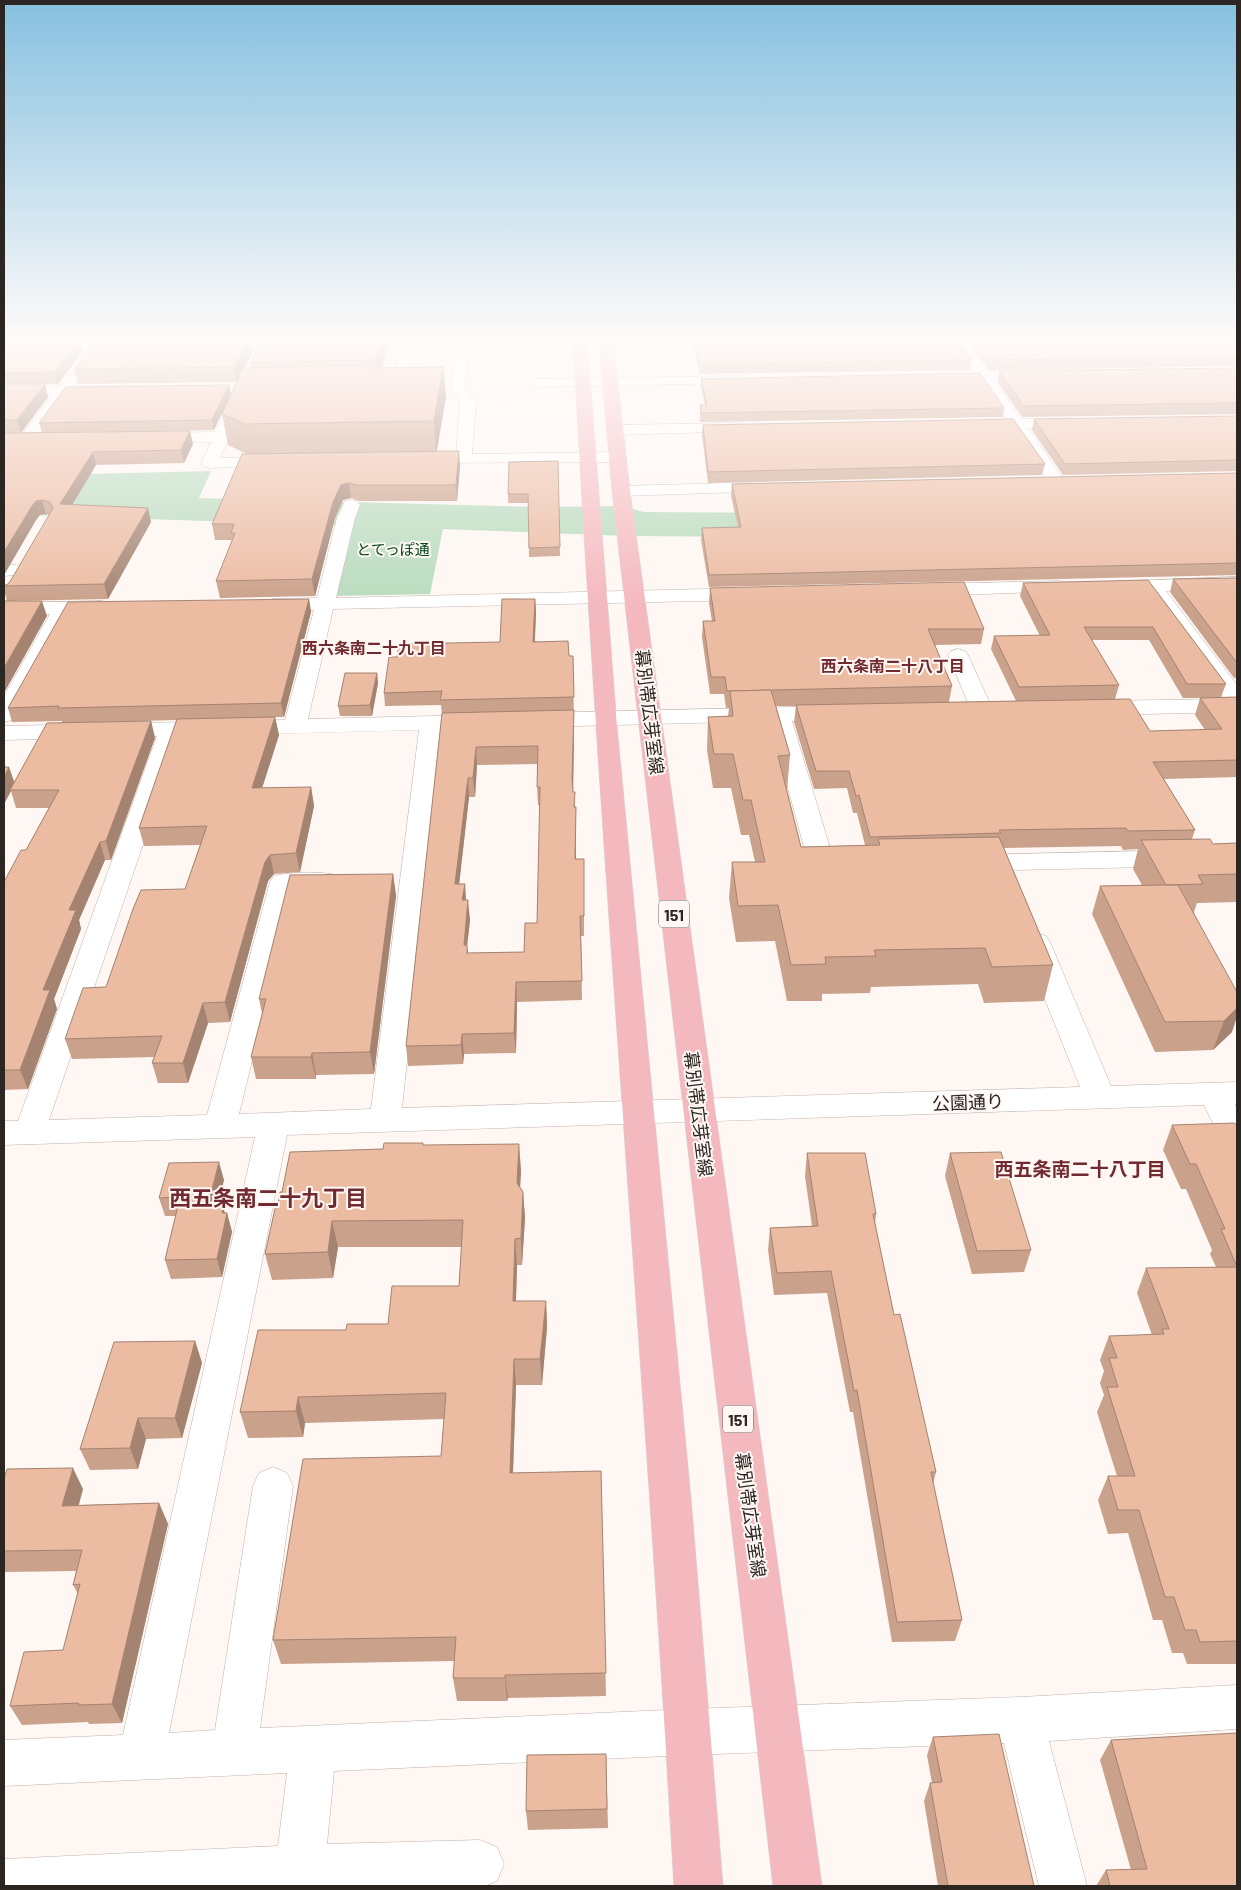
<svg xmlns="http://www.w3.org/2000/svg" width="1241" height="1890" viewBox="0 0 1241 1890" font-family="Barlow,'Noto Sans JP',sans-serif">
	<rect width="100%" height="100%" fill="#fef7f3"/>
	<path fill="#b8dbbd" d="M211,471L199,498L534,507L623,506L644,512L1237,516V541L628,536L443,529L430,594L334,596L352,526L4,514V476Z"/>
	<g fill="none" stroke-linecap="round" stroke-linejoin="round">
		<g stroke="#c0b0a8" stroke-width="1">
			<g id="minor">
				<path d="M259,340H273L220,458L274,457L280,459L282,462L280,465L209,468L203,466L201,463L211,442L149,441L147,438L149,435L155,433L215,432Z"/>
				<path d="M345,340H528L521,344L471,345L465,388L476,403L472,454L618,452L624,454L626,457L624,460L618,462L416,463L414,460L416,457L456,455L460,403L451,388L457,345L414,346L405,388L403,391C395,393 385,394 377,392L375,389L377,386L392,384L400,346L350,347L345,346L343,343Z"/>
				<path d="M952,340H966L988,371L1041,372L1043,375L1041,378L1036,379L994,380L1021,419L1071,418L1076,420L1079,423L1076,426L1071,428H1028L1064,480L1062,484H1050L1012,428L973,427L971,424L973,421L1006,419L979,380H944L939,379L937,376L939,373L974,371Z"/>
				<path d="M130,341L135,342L137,345L135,348L4,351V343Z"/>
				<path d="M72,375L77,376L79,379L74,386L106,387L108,390L106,393L101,394L68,395L32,443H20L18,440L52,395H4V387L59,386L67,376Z"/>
				<path d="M738,376L743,377L745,380L743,383L536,387L531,386L529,383L531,380L536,379Z"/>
				<path d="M739,423L745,425L747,428L745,431L615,435L609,433L607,430L609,427L615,425Z"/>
				<path d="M768,482L774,483L777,487L774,491L621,496L615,495L612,491L615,487L621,486Z"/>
				<path d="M351,500L357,501L360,505L355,518L336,598L747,588L754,590L757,594L754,598L747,600L333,609L308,719L478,715L486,717L489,722L486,727L442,730L402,1108L1080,1087L1022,942L1026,936L1036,933L1046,936L1050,942L1111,1086L1237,1082V1104H1235L1237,1109V1153L1226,1149L1204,1105L287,1135L169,1733L215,1730L253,1486L259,1473L273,1467L287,1473L293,1486L260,1728L690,1709L1021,1697L1237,1685V1729L1049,1741L1087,1886H1039L1004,1743L690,1755L334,1771L327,1844L480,1840L497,1847L504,1864L497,1881L485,1886H4V1859L278,1846L287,1773L4,1786V1740L123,1735L255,1137L4,1145V1121H18L157,736L4,740V726L285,720L314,610L273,611L266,609L263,605L266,601L273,599L317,598L337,518L345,501ZM419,730L371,1109L239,1114L294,890L327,889L336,887L340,881L336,875C318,871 292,872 274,876L270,882L207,1115L49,1120L180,736Z"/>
				<path d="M4,564L25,566L27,570L25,574L4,576Z"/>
				<path d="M1237,577V589L1166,591L1237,685V712L1099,715L1091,713L1088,708L1091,703L1099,701L1225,699L1147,591L1115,592L1108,590L1105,586L1108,582Z"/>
				<path d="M1060,581L1067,583L1070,587L1067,591L930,596L923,594L920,590L923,586L930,584Z"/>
				<path d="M102,601L109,603L112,607L109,611L70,614L15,715L12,720L4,722V696L50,614L4,615V603Z"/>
				<path d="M958,649L965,651L968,655L993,710L990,715L982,717L974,715L971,710L948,655L951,651Z"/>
				<path d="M833,706L841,708L844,713L841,718L792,721L833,858L847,861L851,866L847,871L838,874L813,871L809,866L770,721L536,727L528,725L525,720L528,715L536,713Z"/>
				<path d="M1237,849V865L971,871L962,868L958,863L962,858L971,855Z"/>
			</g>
		</g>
		<g stroke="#d5d4d3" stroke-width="1">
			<g id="major">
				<path d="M573,340H587L617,727L691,1499L723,1886H674C645,1370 600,856 573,340Z"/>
				<path d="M599,340H613L630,491L822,1886H773L612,491Z"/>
			</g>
		</g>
		<use href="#minor" fill="#fff" fill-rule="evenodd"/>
		<use href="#major" fill="#f4b9bf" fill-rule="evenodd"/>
	</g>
	<g fill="#caa18b" fill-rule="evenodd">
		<path d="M4,340H86H79L82,352L58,384H45L48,397L21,433L42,432L39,423L229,385L231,395L237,382L78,384L74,369L253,350L244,368H252L251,362L388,348L382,368L443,367L446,397L437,451L460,466L457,501H359L351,498L343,500L335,518L315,596L220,598L216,581L232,540H215L212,524L247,454L228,445L222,414L229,399L214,430L154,431L193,444L184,463L96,465L72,505L151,522L108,599L7,601L4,590V585L8,584L11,580L49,515L46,514L40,515L36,520L4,575Z"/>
		<path d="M691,340H958L972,360L970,370L700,374Z"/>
		<path d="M968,340H1237V366L989,370Z"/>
		<path d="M1237,368V414L1022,417L998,382L999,371Z"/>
		<path d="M701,379L1004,408L1003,417L700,422V405H705L701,388Z"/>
		<path d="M1237,416V471L1063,475L1032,430L1034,419Z"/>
		<path d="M703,425L1045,464L1042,475L708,483L702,435Z"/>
		<path d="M558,461L560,556L529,557L528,503H508V494Z"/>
		<path d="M1237,473V575L709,587L701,540L702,528L738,527L731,496L732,484Z"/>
		<path d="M1237,578V678H1234L1170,592L1173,579Z"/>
		<path d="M1148,580L1226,684L1221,697H1237V777L1164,779L1195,830L1192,839L1213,844L1237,843V902L1197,903L1194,912L1232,1032L1213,1050L1155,1052L1092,914L1100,886L1142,885L1133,869L1138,849L1123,850L1121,846L1004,848L1053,965L1044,1001L984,1003L978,984L871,987L870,993L822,994V1001H787L775,941L736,942L729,898L732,862H755L749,835H741L731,788H713L707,750L708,717L728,716L729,708H726L724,694H710L702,637L703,621H712L709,603L710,588L984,629L981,644L935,645L952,686L949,702L1016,701L991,649L994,636H1040L1020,596L1023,583ZM1092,640H1149L1183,698H1200L1195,715L1205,730L1150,731L1115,699L1119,685ZM776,706H796L794,722L814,789L847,788L853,813H857L865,845L801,847L787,790L790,755Z"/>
		<path d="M309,599L311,612L284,717H275L279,735L262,788L311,787L314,806L300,872L274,874L268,881L230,1022L208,1023L188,1083H158L152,1063L154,1057L72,1059L65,1039L185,889L200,845L144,846L139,828L177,720L62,723V721L12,722L8,708Z"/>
		<path d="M535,599L536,612L535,641L569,656H573L574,728L573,790V792H575V807H576V859H584V936H581L582,1000L517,1002L516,1053L464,1054L463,1064L408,1066L406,1046L442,714L441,705L385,706L384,693L397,657L500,642ZM537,764V787L538,805H540L537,923L524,952L468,953L467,946L470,920L466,900L465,884H459L469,797H475L477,765Z"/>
		<path d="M377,673L378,683L372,716H340L338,706Z"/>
		<path d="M151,721L155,738L111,860H105L79,920L81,929L54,999L57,1009L28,1089L4,1090V882L26,850L49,808H16L11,791L4,804L14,783Z"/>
		<path d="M393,874L396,896L374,1074L316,1075V1079H256L251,1057L262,1014L259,999Z"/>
		<path d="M1172,1125H1237V1664H1187L1183,1653H1172L1162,1620H1153L1128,1533L1108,1534L1098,1500L1108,1476H1117L1097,1412L1104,1395L1100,1383L1104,1371L1100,1360L1109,1336L1152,1335L1137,1293L1146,1268L1216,1267L1210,1254L1212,1250L1186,1189H1181L1163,1150Z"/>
		<path d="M424,1145L521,1170L520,1187L523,1192L525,1218L522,1265H517L516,1301H546L547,1327L542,1385H516L513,1473L601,1471L606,1696L508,1698L507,1701H457L453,1678L455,1661L281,1664L273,1640L441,1456L444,1419L305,1423L303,1437L248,1438L240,1412L346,1330L388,1324L459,1286L462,1247H338L333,1278L272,1280L265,1254L278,1204L282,1192L383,1149Z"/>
		<path d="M807,1153L876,1214L875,1224L894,1315L936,1472L933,1484L962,1620L955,1641L892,1642L853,1412H850L827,1293L774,1295L768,1250L770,1228L812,1226L805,1176Z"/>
		<path d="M950,1153L1031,1250L1024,1272L972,1274L945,1176Z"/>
		<path d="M224,1180L218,1203L220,1207H223L225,1213H227L232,1232L222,1277L171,1279L165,1260L176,1216H165L159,1198Z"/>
		<path d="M195,1341L202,1363L182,1438L146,1439L138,1469L90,1470L80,1449Z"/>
		<path d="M4,1479L83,1489L79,1505L159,1503L168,1524L122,1723L89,1724L88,1722L22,1725L10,1706L63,1650L78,1594L73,1585L76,1571L4,1572Z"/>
		<path d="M933,1737L1034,1886H938L924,1801L930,1783H932L927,1755Z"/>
		<path d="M1111,1740L1237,1886H1096L1106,1870H1131L1100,1760Z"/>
		<path d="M606,1754L608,1828L528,1830L526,1811Z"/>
	</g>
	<g fill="#a48371">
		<path d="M79,340L82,352L58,384L55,372Z"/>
		<path d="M248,340H251L253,350L237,382L234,367Z"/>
		<path d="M381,340H387L388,348L378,382L376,360Z"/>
		<path d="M443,367L446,397L436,452L434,421Z"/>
		<path d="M45,384L48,397L21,433L17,420Z"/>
		<path d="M229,385L231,395L214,430L212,420Z"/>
		<path d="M190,431L193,444L184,463L181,450Z"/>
		<path d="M459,451L460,466L457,501L456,485Z"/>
		<path d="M93,452L96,465L64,518L60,504Z"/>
		<path d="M349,483L351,498L343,500L335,518L315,596L312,579L333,502L341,485Z"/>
		<path d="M42,500L46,514L40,515L36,520L4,575V552L32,506L36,501Z"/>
		<path d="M148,508L151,522L108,599L104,584Z"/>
		<path d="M309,599L311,612L284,717L281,703Z"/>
		<path d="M535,599L536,612L534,655L533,642Z"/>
		<path d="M42,601L47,616L4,693V668Z"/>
		<path d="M377,673L378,683L372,716L370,705Z"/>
		<path d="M574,710V728L573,798L572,779Z"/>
		<path d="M275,717L279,735L256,807L252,788Z"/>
		<path d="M151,721L155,738L111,860L106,841Z"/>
		<path d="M476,747L477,765L475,797L473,778Z"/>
		<path d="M9,767L15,784L10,790L11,791L4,804V777Z"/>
		<path d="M468,778L469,797L457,903L455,884Z"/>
		<path d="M311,787L314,806L300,872L296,853Z"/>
		<path d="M576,807V878L575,859Z"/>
		<path d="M100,842L105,860L79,920L81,929L54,999L57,1009L28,1089L20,1070L43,990L69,910Z"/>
		<path d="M270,855L274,874L268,881L230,1022L225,1002L265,862Z"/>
		<path d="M393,874L396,896L374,1074L370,1052Z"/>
		<path d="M465,884L466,903L462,900Z"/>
		<path d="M468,900L470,920L467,946L469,964L464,945Z"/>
		<path d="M516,982L517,1002L516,1053L514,1033Z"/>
		<path d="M203,1003L208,1023L188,1083L183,1063Z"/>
		<path d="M1237,1008V1017L1232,1032L1213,1050L1224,1021Z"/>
		<path d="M462,1034L464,1054L463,1064L461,1045Z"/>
		<path d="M312,1053L316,1075V1079L311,1057Z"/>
		<path d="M519,1144L521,1170L519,1209L517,1183Z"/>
		<path d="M219,1162L224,1180L218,1203L223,1219L209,1201Z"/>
		<path d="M523,1192L525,1218L522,1265L521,1238Z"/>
		<path d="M223,1207L226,1218L227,1213L232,1232L222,1277L217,1259Z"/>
		<path d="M332,1221L338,1247L333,1278L328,1252Z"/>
		<path d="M515,1239L517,1265L515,1327L513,1301Z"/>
		<path d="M546,1301L547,1327L542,1385L540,1359Z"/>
		<path d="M195,1341L202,1363L182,1438L175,1418Z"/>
		<path d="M514,1359L516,1385L512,1498L510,1473Z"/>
		<path d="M298,1397L305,1423L303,1437L296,1411Z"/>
		<path d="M138,1418L146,1439L138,1469L130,1448Z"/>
		<path d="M73,1468L83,1489L72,1526L62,1506Z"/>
		<path d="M159,1503L168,1524L122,1723L112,1704Z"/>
		<path d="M505,1675L508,1698L507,1701L505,1678Z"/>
	</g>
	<g fill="#ebbba2" stroke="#a48371" fill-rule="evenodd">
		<path d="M79,340L55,372L4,373V341Z"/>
		<path d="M96,340H248L234,367L74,369Z"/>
		<path d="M261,340H381L376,360L251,362Z"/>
		<path d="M694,340H958L972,360L700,364Z"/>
		<path d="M977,340H1237V356L991,360Z"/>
		<path d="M371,365L370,368L443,367L434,421L244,424L222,414L243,368Z"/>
		<path d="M1237,368V403L1024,406L999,371Z"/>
		<path d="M980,373L1004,408L701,413L700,405H707L701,379Z"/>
		<path d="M4,384H45L17,420H4Z"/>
		<path d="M229,385L212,420L39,423L66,387Z"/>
		<path d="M1237,416V460L1065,464L1034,419Z"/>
		<path d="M1013,419L1045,464L708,472L703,425Z"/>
		<path d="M190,431L181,450L93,452L60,504L148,508L104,584L4,586L8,584L11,580L53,508L50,502L42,500L36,501L32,506L4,552V433Z"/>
		<path d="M459,451L456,485H357L349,483L341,485L333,502L312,579L216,581L235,533H231L234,524H212L242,454Z"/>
		<path d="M558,461L560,547L529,548L528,494H508L509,462Z"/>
		<path d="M1237,473V563L709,575L702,528L741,527L732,484Z"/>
		<path d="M1237,578V663L1173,579Z"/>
		<path d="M1148,580L1226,684H1187L1153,627H1084L1119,685L1019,687L994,636L1050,635L1023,583Z"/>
		<path d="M964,582L984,629H928L952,686L727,691L725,677H711L703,621H715L710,588Z"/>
		<path d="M309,599L281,703L58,708L59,706L8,708L68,602Z"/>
		<path d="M502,599H535L533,642L568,641L569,656H573L574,697L440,700L442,691L384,693L389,657H397L399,644L500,642Z"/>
		<path d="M4,601H42L4,668Z"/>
		<path d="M345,673H377L370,705L338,706Z"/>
		<path d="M771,690L790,755L778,756L801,847L880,845L878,839L999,837L1053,965L992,967L985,948L874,950L876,956L825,957L826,964L791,965L778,905L738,906L732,862H765L751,800H743L733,754H714L708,717L733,716L730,691Z"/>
		<path d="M1237,697V760L1153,762L1195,830L1128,831L1126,828L999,830L1001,833L870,837L859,795L856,796L849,771H816L796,705L1130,699L1150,731L1222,729L1200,698Z"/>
		<path d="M574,710L572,779L573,792H575L574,807H576L575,859H584V916H580L582,981L516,982L514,1033L462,1034L461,1045L406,1046L442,713ZM538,746L537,787H540L537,923H525L524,952L467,953V945H464L468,900H462L465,884H455L468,778H473L476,747Z"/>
		<path d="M275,717L252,788L311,787L296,853L270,855L265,862L225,1002L203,1003L183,1063H152L162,1036L65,1039L83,988L106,987L133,909L141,890L185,889L207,826L139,828L177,719Z"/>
		<path d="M151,721L106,841L100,842L69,910H76L43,990H50L20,1070H4V882L21,850H26L59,790H10L47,723Z"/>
		<path d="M4,767H9L4,777Z"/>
		<path d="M1210,839L1213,844L1237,843V874L1198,875L1203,884L1166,885H1178L1237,992V1008L1224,1021L1165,1022L1100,886L1166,885L1141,840Z"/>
		<path d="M393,874L370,1052L312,1053L311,1057H251L266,999H259L290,875Z"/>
		<path d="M1234,1123L1237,1125V1641L1200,1642L1196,1630H1185L1174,1597H1165L1139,1510H1118L1108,1476H1135L1107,1387H1118L1109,1358H1117L1109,1336L1164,1334L1162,1329H1169L1146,1268L1237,1267L1221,1229H1225L1196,1164H1190L1172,1125Z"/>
		<path d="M384,1143H423V1145L519,1144L517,1183L523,1192L521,1238L515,1239L513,1301H546L540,1359H514L510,1473L601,1471L606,1673L505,1675V1678H453L456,1637L273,1640L303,1459L441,1456L446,1393L298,1397L296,1411L240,1412L258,1330H346L347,1324H388L392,1286H459L463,1220L332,1221L328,1252L265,1254L276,1204H278L280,1192H282L290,1152L383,1149Z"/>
		<path d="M1001,1152L1031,1250L977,1251L950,1153Z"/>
		<path d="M807,1153H865L876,1214H873L894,1315L900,1314L936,1472H931L962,1620L897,1622L857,1390L854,1391L831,1271L777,1273L770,1228L818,1226Z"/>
		<path d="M219,1162L209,1201H218L216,1207H223L222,1213H227L217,1259L165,1260L180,1197L159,1198L169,1163Z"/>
		<path d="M195,1341L175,1418H138L130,1448L80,1449L114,1342Z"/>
		<path d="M73,1468L62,1506L159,1503L112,1704L78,1705L79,1703L10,1706L24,1652L63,1650L80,1584L73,1585L82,1550L4,1551V1479L7,1469Z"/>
		<path d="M1237,1733V1886H1110L1106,1870L1147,1869L1111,1740Z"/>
		<path d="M999,1734L1034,1886H948L930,1783L942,1782L933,1737Z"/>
		<path d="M606,1754L607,1809L526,1811L527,1755Z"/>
	</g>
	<linearGradient id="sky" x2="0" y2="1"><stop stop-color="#86c0e0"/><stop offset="0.56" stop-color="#fffbfa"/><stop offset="1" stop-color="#fffbfa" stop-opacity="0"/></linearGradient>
	<rect width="1241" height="605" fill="url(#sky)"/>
	<g text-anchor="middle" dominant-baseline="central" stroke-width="4" stroke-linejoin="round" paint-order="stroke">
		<g font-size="15" fill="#06481d" stroke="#fef7f3">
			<text x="393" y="549">とてっぽ通</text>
		</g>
		<g font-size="16" font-weight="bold" fill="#712b30" stroke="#fef7f3">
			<text x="374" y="647">西六条南二十九丁目</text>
			<text x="893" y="665">西六条南二十八丁目</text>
		</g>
		<g fill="#fef7f3" stroke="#6b6561" stroke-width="1">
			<rect x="659" y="900.5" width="30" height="27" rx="4"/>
			<rect x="723" y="1405.5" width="30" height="27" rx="4"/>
		</g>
		<g font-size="16" font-weight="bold" fill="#2c2623">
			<text x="674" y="914">151</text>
			<text x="738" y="1419">151</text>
		</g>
		<g font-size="18" fill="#2c2623" stroke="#fef7f3">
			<text transform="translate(650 712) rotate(83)">幕別帯広芽室線</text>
			<text transform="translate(968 1102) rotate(-2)">公園通り</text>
			<text transform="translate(699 1114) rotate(83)">幕別帯広芽室線</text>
			<text transform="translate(751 1515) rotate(82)">幕別帯広芽室線</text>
		</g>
		<g font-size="19" font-weight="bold" fill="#712b30" stroke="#fef7f3">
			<text x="1080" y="1168">西五条南二十八丁目</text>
		</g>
		<g font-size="22" font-weight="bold" fill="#712b30" stroke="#fef7f3">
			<text x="268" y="1197">西五条南二十九丁目</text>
		</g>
	</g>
	<rect width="1241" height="1890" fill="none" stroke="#2c2623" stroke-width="10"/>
</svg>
